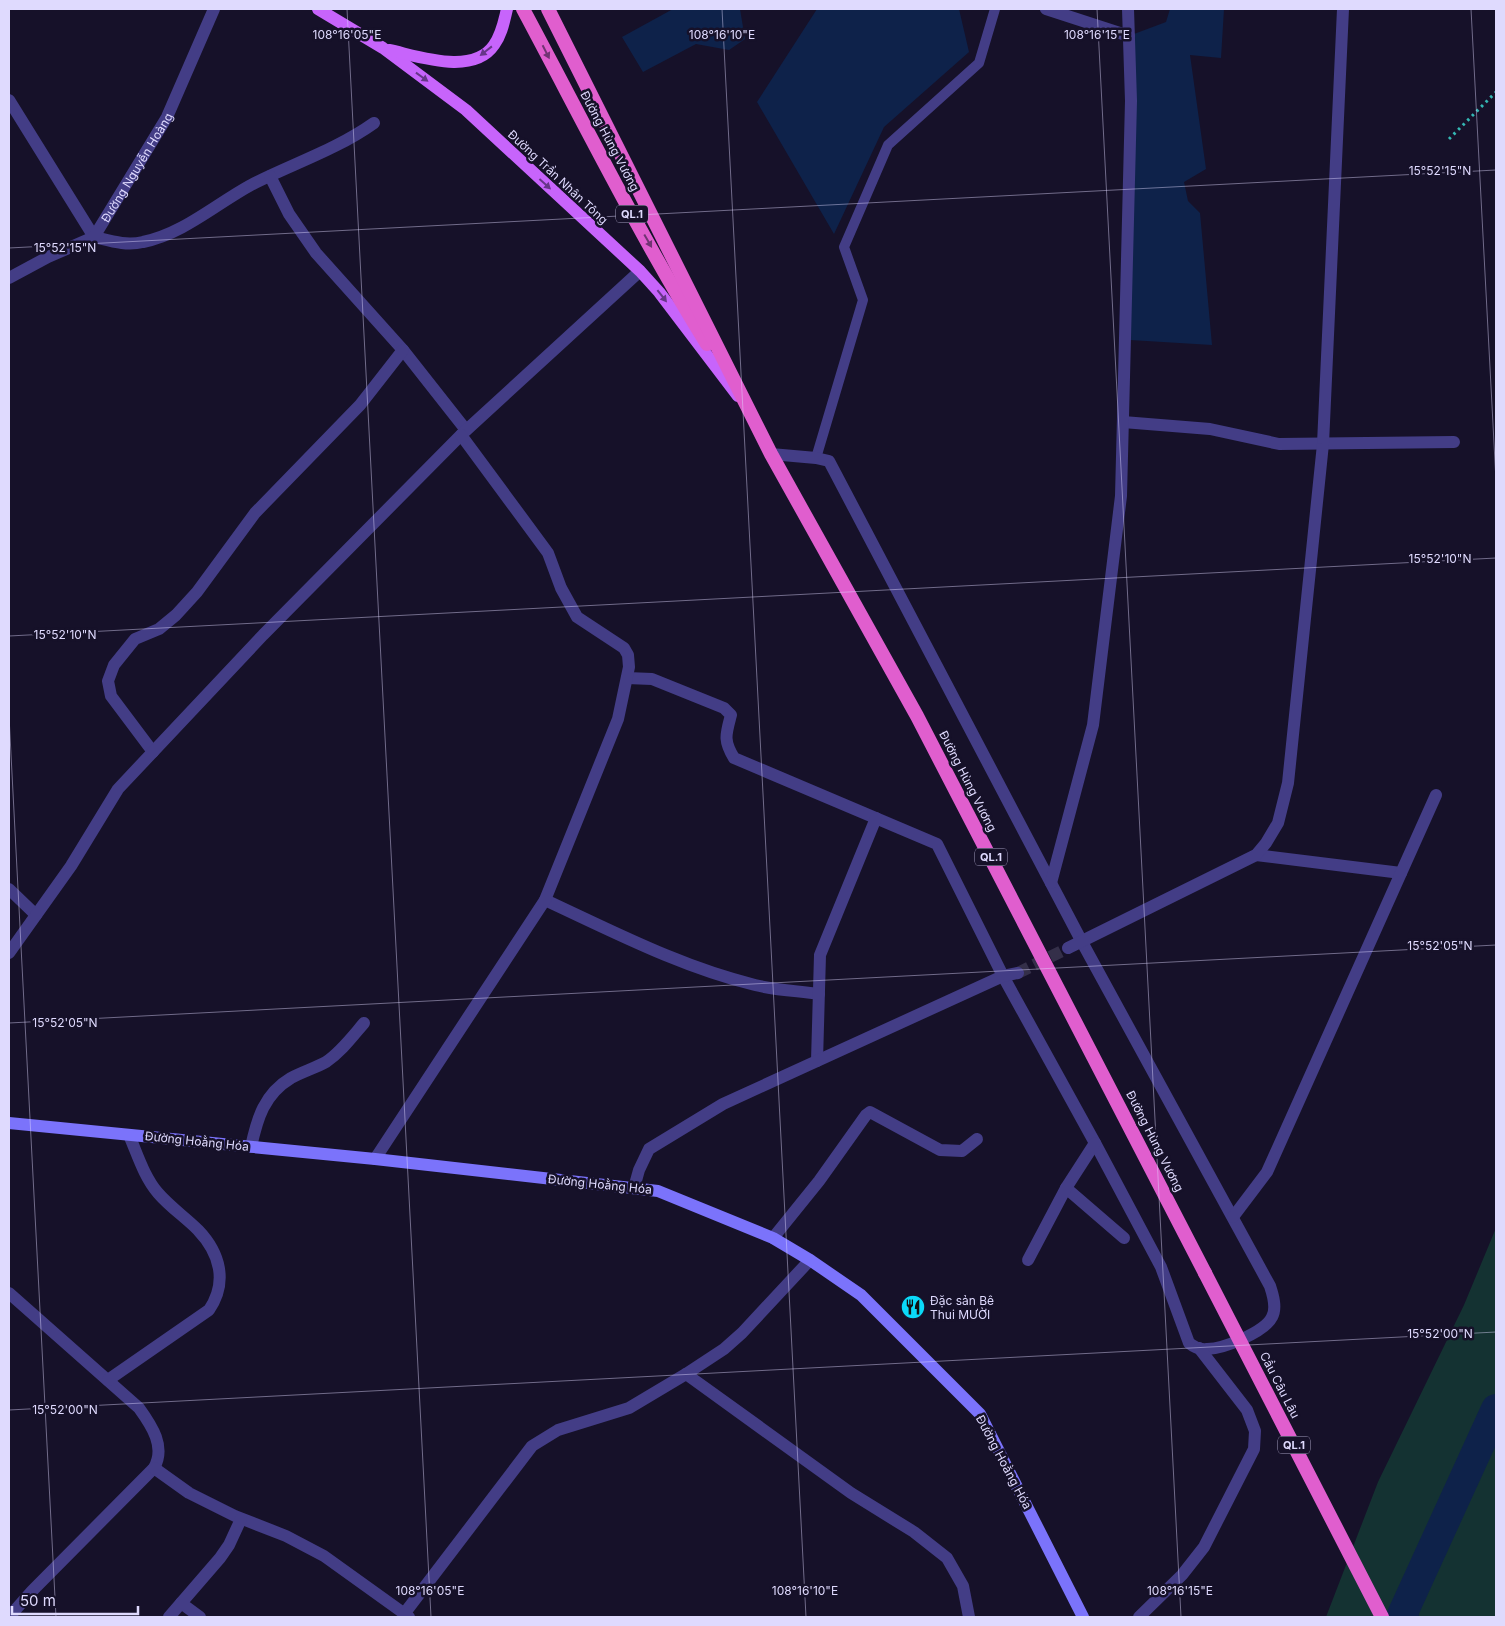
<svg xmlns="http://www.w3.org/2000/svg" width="1505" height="1626" viewBox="0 0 1505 1626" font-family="Inter,sans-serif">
	<rect width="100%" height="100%" fill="#161129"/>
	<path fill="#143232" d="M1496,1228V1617H1326L1378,1482L1464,1305Z"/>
	<g fill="#0e224a">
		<path d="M673,9H740L745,39L729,50L696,44L643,72L622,37Z"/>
		<path d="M817,9H959L969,52L884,127L834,234L757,102Z"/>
		<path d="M1170,9H1224L1221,58L1190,55L1206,169L1184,182L1188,201L1200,213L1212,345L1130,340L1134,34L1166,22Z"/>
	</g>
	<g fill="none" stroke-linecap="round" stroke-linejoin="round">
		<path stroke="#0e224a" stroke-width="18" d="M1403,1610L1410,1617"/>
		<path stroke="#0e224a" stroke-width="30" d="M1401,1617L1496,1409"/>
		<path stroke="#342f49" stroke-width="12" stroke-dasharray="12 6" stroke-linecap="butt" d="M1018,973L1068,948"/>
		<path stroke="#34b8b4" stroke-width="3" stroke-dasharray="2.5 4" stroke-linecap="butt" d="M1449,139L1496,92"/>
		<path stroke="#433d86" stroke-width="10" d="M816,458L863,300L844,247L888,145L979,63L995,9"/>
		<g stroke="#433d86" stroke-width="12">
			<path d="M1046,9L1129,36"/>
			<path d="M9,100L94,237C111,241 126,246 143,242C183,234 216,204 251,185C292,164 336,150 374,123"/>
			<path d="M270,176L289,214L316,253L403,350L466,430"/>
			<path d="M1123,422L1210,429L1279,444L1454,442"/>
			<path d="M627,678L652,679L724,708L731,715C726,734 723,740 734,758L937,844L1003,976L1095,1143L1161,1267L1189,1343C1194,1347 1200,1350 1207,1349C1223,1349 1265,1332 1272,1317C1277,1308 1273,1295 1270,1286L1082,942L829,461L816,458L771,454"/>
			<path d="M153,752L111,696L108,681L114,665L135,639L159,629L176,615L197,592L255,513L360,405L403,350"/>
			<path d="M1256,855L1401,873"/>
			<path d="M1051,883L1093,725L1121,496L1131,101L1128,9"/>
			<path d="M9,889L36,915"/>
			<path d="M545,900C614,932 681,967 755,985C775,990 798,991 819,994"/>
			<path d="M1068,948L1256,855L1266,843L1278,823L1288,783L1323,444L1343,9"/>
			<path d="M9,953L71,866L118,789L263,635L461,435L640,271"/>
			<path d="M817,1061L820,955L876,818"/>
			<path d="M251,1147C257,1119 264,1094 291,1078C302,1072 315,1068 326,1062C341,1052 352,1037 364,1023"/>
			<path d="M375,1159L545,900L618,719L629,667L628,655L624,648L577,617L561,588L548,553L461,435"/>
			<path d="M634,1188L639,1170L649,1149L723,1104L1003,976L1018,973"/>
			<path d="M1066,1188L1124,1238"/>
			<path d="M1233,1217L1267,1172L1436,795"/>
			<path d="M773,1238L819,1181L866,1115L870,1112L940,1150L962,1151L977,1139"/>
			<path d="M1028,1260L1066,1188L1095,1143"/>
			<path d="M9,1293L139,1408C152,1426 166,1447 154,1468L32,1591L9,1617"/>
			<path d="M686,1374L851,1493L914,1532L947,1558L963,1586L969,1617"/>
			<path d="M108,1380L209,1310C228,1282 220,1253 198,1230C185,1217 170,1207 158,1193C144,1177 137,1153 129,1135"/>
			<path d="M154,1468L189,1493L235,1516L286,1536L324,1556L409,1617"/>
			<path d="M181,1603L200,1617"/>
			<path d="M404,1614L532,1446L558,1430L629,1408L686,1374L724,1349L742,1333L810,1260"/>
			<path d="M169,1617L220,1558L229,1545L241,1519"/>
			<path d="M1139,1617L1182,1575L1204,1547L1254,1449L1255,1431L1247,1410L1199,1348"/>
		</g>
		<path stroke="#433d86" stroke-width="12" id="s1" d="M9,278L48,257L94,237L167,117L214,9"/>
		<path stroke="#7b73fb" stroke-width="12" d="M9,1123L375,1159L658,1191L773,1238L810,1260L861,1295L980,1414L1083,1617"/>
		<g stroke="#c764fb" stroke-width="12">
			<path d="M318,9L383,48L466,110L640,271L659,292L738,396"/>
			<path d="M389,50C418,56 473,76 494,45C502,34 504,21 507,9"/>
		</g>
		<g stroke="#e05ece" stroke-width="14">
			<path d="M523,9C583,121 640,236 707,344"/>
			<path d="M548,9L771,454L917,716L1205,1273"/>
		</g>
		<path stroke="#e05ece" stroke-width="14" d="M1205,1273L1382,1617"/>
	</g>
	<defs><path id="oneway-solid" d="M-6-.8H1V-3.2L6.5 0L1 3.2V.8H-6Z" transform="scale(1.25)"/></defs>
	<g fill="#663688">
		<use href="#oneway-solid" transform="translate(486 51) rotate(142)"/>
		<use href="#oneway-solid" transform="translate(422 77) rotate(36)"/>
		<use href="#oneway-solid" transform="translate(545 184) rotate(42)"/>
		<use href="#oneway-solid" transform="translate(662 296) rotate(52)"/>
	</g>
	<g fill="#713473">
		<use href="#oneway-solid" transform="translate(546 52) rotate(63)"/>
		<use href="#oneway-solid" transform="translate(648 241) rotate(60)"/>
	</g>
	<path fill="none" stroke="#dfdafe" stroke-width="1" stroke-opacity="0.45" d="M347,9L431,1617M722,9L806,1617M1097,9L1181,1617M1471,9L1496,481M9,248L1496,170M9,636L1496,558M9,716L56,1617M9,1023L1496,945M9,1410L1496,1332"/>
	<defs>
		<g id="restaurant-disc" transform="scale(1.25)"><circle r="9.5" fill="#0bd9f8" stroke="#161129"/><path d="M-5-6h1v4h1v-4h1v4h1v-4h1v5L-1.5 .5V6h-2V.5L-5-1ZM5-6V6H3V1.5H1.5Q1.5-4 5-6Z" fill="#111"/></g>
	</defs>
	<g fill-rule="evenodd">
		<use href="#restaurant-disc" x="913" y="1307"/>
	</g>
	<g text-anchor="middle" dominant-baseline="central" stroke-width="5" stroke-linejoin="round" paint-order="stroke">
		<g fill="#161129" stroke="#a39ebe" stroke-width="1">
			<rect x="616" y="205.5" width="32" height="17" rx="4"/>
			<rect x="975" y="848.5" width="32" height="17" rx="4"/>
			<rect x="1278" y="1436.5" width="32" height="17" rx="4"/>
		</g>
		<g font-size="11" font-weight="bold" fill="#dfdafe">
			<text x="632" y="214">QL.1</text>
			<text x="991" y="857">QL.1</text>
			<text x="1294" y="1445">QL.1</text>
		</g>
		<g font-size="12" fill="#dfdafe" stroke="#161129">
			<text transform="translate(610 141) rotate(62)">Đường Hùng Vương</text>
			<text stroke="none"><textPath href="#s1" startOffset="176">Đường Nguyễn Hoàng</textPath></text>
			<text transform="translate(558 177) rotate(43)">Đường Trần Nhân Tông</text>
			<text transform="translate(968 781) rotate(63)">Đường Hùng Vương</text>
			<text transform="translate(197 1141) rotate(6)">Đường Hoằng Hóa</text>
			<text transform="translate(1155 1141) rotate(63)">Đường Hùng Vương</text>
			<text transform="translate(600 1184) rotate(6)">Đường Hoằng Hóa</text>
			<text transform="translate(1280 1385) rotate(63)">Cầu Câu Lâu</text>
			<text transform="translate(1004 1462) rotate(62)">Đường Hoằng Hóa</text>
		</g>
		<g font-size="12" fill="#dfdafe" stroke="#161129" text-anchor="start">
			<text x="930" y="1300">Đặc sản Bê<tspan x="930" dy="14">Thui MƯỜI</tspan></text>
		</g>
	</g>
	<g font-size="12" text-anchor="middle" fill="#dfdafe" stroke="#161129" stroke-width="5" stroke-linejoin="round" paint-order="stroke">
		<text x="347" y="39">108°16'05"E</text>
		<text x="722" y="39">108°16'10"E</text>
		<text x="1097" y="39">108°16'15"E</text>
		<text x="1440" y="175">15°52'15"N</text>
		<text x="65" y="252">15°52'15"N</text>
		<text x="1440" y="563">15°52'10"N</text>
		<text x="65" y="639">15°52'10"N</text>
		<text x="1440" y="950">15°52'05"N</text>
		<text x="65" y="1027">15°52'05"N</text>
		<text x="1440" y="1338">15°52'00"N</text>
		<text x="65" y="1414">15°52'00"N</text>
		<text x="430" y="1595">108°16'05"E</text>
		<text x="805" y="1595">108°16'10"E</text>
		<text x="1180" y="1595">108°16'15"E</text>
	</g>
	<rect width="1505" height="1626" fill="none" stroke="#dfdafe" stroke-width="20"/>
	<path d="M12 1606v8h126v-8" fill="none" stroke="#dfdafe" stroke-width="2.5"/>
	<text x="20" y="1606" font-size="15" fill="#dfdafe" stroke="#161129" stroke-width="4" paint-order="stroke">50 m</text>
</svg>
